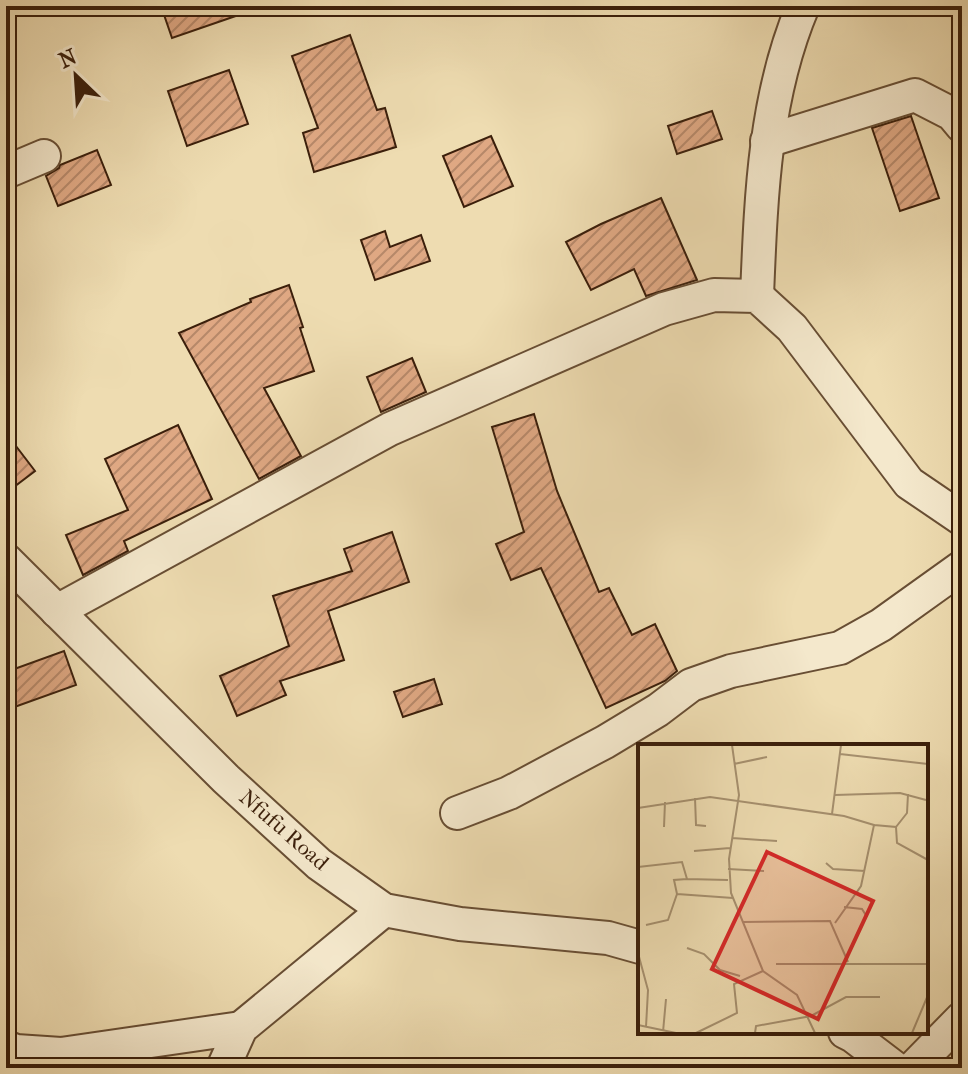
<svg xmlns="http://www.w3.org/2000/svg" width="968" height="1074" viewBox="0 0 968 1074" font-family="'IM FELL French Canon',serif">
	<defs>
		<pattern id="building-hatch" width="6" height="6" patternUnits="userSpaceOnUse" patternTransform="scale(2)"><rect width="6" height="6" fill="#dfa883"/><path d="M-1 1l2-2M0 6l6-6M5 7l2-2" fill="none" stroke="#b68869"/></pattern>
	</defs>
	<rect width="100%" height="100%" fill="#eedcb1"/>
	<filter id="stains"><feTurbulence type="fractalNoise" baseFrequency=".0025" numOctaves="4"/><feColorMatrix values="0 0 0 0 .2 0 0 0 0 .09 0 0 0 0 .02 0 0 0 .5 -.17"/></filter>
	<radialGradient id="worn" r=".72"><stop offset=".6" stop-color="#630" stop-opacity="0"/><stop offset="1" stop-color="#630" stop-opacity=".3"/></radialGradient>
	<g fill="url(#building-hatch)" stroke="#3b1f0b" stroke-width="2">
		<path d="M161,6H252L253,10L172,38Z"/>
		<path d="M350,35L377,110L385,108L396,147L314,172L303,133L318,128L292,56Z"/>
		<path d="M229,70L248,124L187,146L168,91Z"/>
		<path d="M712,111L722,139L677,154L668,126Z"/>
		<path d="M911,116L939,198L900,211L872,128Z"/>
		<path d="M491,136L513,186L464,207L443,156Z"/>
		<path d="M97,150L111,185L58,206L46,176L59,168L60,165Z"/>
		<path d="M661,198L697,280L646,296L634,269L591,290L566,242L601,224Z"/>
		<path d="M385,231L390,247L421,235L430,261L375,280L361,240Z"/>
		<path d="M289,285L303,327L300,328L314,371L264,388L301,456L259,479L179,333L251,302L250,299Z"/>
		<path d="M412,358L426,392L381,412L367,377Z"/>
		<path d="M534,414L557,491L599,592L609,588L632,635L655,624L677,671L665,681L606,708L541,568L511,580L496,544L524,532L492,427Z"/>
		<path d="M178,425L212,499L124,541L128,551L83,575L66,535L128,510L105,459Z"/>
		<path d="M6,433L35,471L6,493Z"/>
		<path d="M392,532L409,582L328,611L344,660L280,681L286,695L237,716L220,676L289,646L273,596L352,571L344,549Z"/>
		<path d="M64,651L76,685L6,710V672Z"/>
		<path d="M434,679L442,704L403,717L394,692Z"/>
	</g>
	<g fill="none" stroke-linecap="round" stroke-linejoin="round">
		<g stroke="#684e34" stroke-width="36">
			<g id="minor">
				<path d="M767,141L915,95L952,114L962,126"/>
				<path d="M6,172L44,156"/>
				<path d="M757,296C761,198 764,98 803,6"/>
				<path d="M6,560L226,779L319,864L384,910L460,924L608,938L640,947"/>
				<path d="M57,611L390,429L664,309L714,295L757,296L792,328L909,483L962,519"/>
				<path d="M457,813L509,793L605,742L658,710L691,685L731,671L840,648L881,625L962,567"/>
				<path d="M845,1032L853,1036L895,1068"/>
				<path d="M6,1047L16,1051L61,1054L241,1028"/>
				<path d="M223,1068L241,1028L384,910"/>
				<path d="M913,1068L962,1018"/>
			</g>
		</g>
		<use href="#minor" stroke="#f4e8cc" stroke-width="32"/>
	</g>
	<g text-anchor="middle" dominant-baseline="central" stroke-width="8" stroke-linejoin="round" paint-order="stroke">
		<g font-size="22" fill="#3b1f0b" stroke="#f4e8cc">
			<text transform="translate(284 830) rotate(41)">Nfufu Road</text>
		</g>
	</g>
	<g transform="translate(638 744)">
		<rect width="290" height="290" fill="#eedcb1"/>
		<path fill="none" stroke="#a6906f" stroke-width="2" d="M94,1L101,51L91,115L93,149L125,227L159,251L177,289M202,10L290,20M96,20L129,13M197,51L262,49L288,56M57,54L58,81L68,82M0,64L72,53L206,72L236,81L223,142L197,179M194,70L203,1M236,81L258,83L259,99L290,116M26,83L27,58M258,83L269,69L270,50M94,94L139,97M56,107L92,104M188,119L195,125L227,127M0,123L44,118L49,135L90,136M90,125L126,127M39,150L95,154M206,163L224,165L229,173M105,178L192,177L210,218M8,181L30,176L39,150L36,136L49,135M49,204L66,210L82,226L102,232M0,209L10,246L8,283M138,220H290M0,281L38,289M25,288L28,255M58,289L99,269L96,240L125,227M117,289L118,282L173,272L208,253H242M274,289L290,251"/>
		<path fill="#d62828" fill-opacity="0.15" stroke="#d62828" stroke-width="4" d="M129,108L235,157L180,275L74,225Z"/>
		<rect width="290" height="290" fill="none" stroke="#3b1f0b" stroke-width="4"/>
	</g>
	<rect width="968" height="1074" fill="none" stroke="#eedcb1" stroke-width="32"/>
	<rect x="8" y="8" width="952" height="1058" fill="none" stroke="#3b1f0b" stroke-width="4"/>
	<rect x="16" y="16" width="936" height="1042" fill="none" stroke="#3b1f0b" stroke-width="2"/>
	<g transform="translate(76 76) rotate(335)" stroke="#f4e8cc" stroke-width="6" paint-order="stroke">
	<path d="M0-6L14 30L0 20L-14 30Z" fill="#3b1f0b"/>
	<text y="-12" font-size="22" font-weight="bold" text-anchor="middle" fill="#3b1f0b">N</text>
	</g>
	<rect width="100%" height="100%" filter="url(#stains)"/>
	<rect width="100%" height="100%" fill="url(#worn)"/>
</svg>
